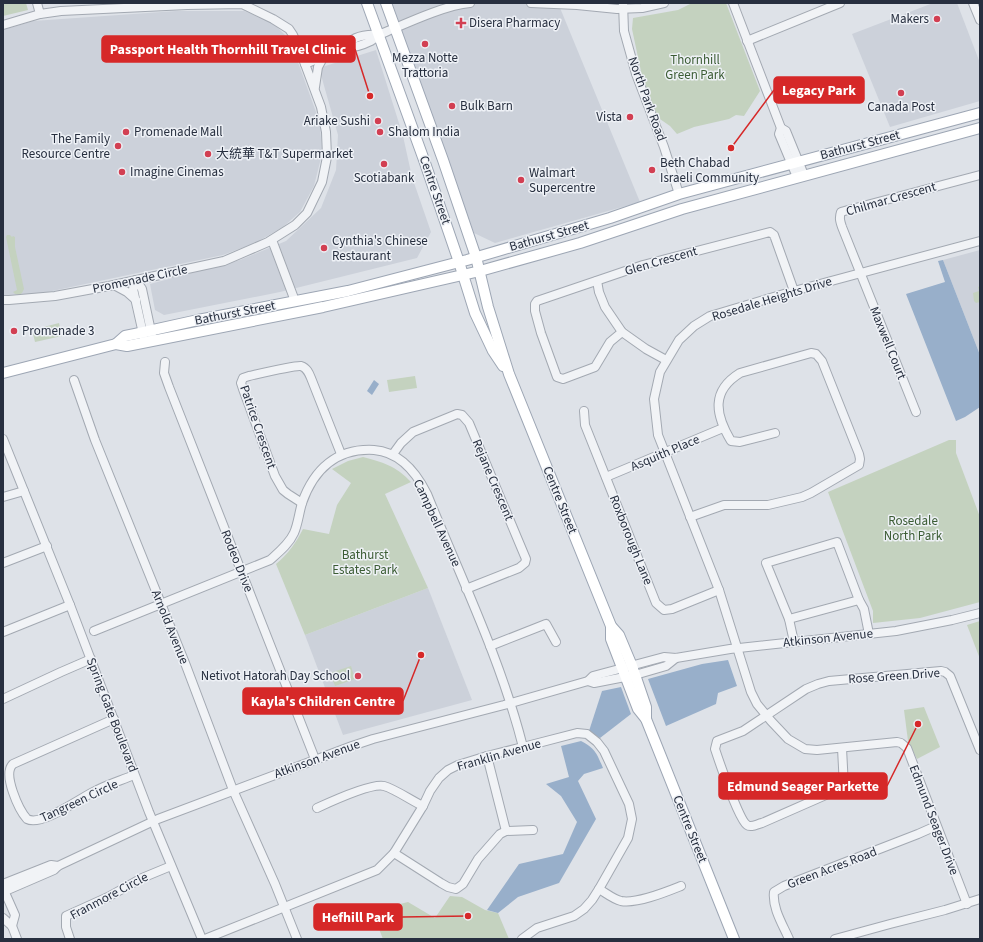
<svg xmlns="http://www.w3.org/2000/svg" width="983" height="942" viewBox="0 0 983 942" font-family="'Source Sans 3','Noto Sans SC',sans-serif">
	<rect width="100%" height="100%" fill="#dee2e8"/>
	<g fill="#ccd1da">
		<path d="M392,3H558L640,202L495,243L474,233Z"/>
		<path d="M933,3H957L980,63V101L890,127L852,34Z"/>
		<path d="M176,11H244L271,21L290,40L320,123L322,154L314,186L300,212L283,227L255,243L223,255L38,294L3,295V30L33,21Z"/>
		<path d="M376,50L403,136L412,177L431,232L417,258L280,292L164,315L155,310L150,284L240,260L286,241L321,208L336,170L338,135L319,68Z"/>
		<path d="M980,250V355L943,260Z"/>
		<path d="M428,588L472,700L343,735L305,635Z"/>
	</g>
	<g fill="#c4d2bf">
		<path d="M3,3H26L28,10L3,16Z"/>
		<path d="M692,3H726L760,91L744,116L736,115L729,119L694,127L677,134L670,126L657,117L642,76L632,29L633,18L678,10Z"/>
		<path d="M7,235H10L12,237L13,236L15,237V247L24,289L22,293L19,295L15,294L13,292L17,290L6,237Z"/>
		<path d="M980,286V302L976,303L974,301L973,293L979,291L978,287Z"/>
		<path d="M59,323L62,336L35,342L32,330Z"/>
		<path d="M415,376L417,388L389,392L387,380Z"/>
		<path d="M949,440H956V453L980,517V602L920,618L873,623V611L828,492Z"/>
		<path d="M363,457C384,463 395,465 411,482L385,494L428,588L305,635L276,564C288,554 296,543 303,529L329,534L337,505L351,483L332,469L348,461Z"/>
		<path d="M980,621V659L967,625Z"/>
		<path d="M351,666L355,679L335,686L330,673Z"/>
		<path d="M924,707L940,747L917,759L908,741L904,710Z"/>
		<path d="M450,896L462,897L485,910L498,913L509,939H383L372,911L408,902L435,918Z"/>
	</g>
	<g fill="#98afca">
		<path d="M943,260L980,355V407L965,417L956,421L906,294L945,282L938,261Z"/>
		<path d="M374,380L379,384L372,395L367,391Z"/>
		<path d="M728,660L737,686L718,693L716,704L666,726L648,679L702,664Z"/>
		<path d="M621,687L631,714L600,738L589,731L602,691Z"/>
		<path d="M581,741C596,749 597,754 603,768L584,774L578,781L596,819L559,883L518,897L498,913L487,910L519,864L563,854L577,822L561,796L546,784L569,777L561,746Z"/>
	</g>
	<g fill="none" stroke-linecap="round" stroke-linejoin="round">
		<g stroke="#a3a9b2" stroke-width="10">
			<g id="minor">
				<path d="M37,3L40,14"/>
				<path d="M531,3L577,5L617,9L642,8L664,3"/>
				<path d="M623,3L624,31L636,74L664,147L679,194"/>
				<path d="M733,3L781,128L786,131L804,175"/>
				<path d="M973,3L980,20"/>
				<path d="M3,25L40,14L61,11L187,5L242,4L273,19L289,29L293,35L302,56L321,107L326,132L327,157L322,182L307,213L295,225L268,242L224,261L109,286L55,296L9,300H3"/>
				<path d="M747,41L840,3"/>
				<path d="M344,48C352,36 366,34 379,35"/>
				<path d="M305,64L344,48C353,48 363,45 371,41C374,39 377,36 381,34C405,24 445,5 470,3"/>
				<path d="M315,87L318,67L324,56"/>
				<path d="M781,128L779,134L797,177"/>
				<path d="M272,240L295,301"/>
				<path d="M136,280L133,289L144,338"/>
				<path d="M136,280L142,289L152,336"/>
				<path d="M597,281L599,292L605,307L622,332L646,349L666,360"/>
				<path d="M114,285L127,292L136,300"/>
				<path d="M622,332L610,342L595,367L563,379L557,377L541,333L535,311V304L537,301L643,265L770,232L774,235L794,291"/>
				<path d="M165,362L164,373L169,387L315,759"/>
				<path d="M74,380L95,440L185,663L233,790L275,884L297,939"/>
				<path d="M584,411L585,425L656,603L664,610L672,609L719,590"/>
				<path d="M916,412L842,227C840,221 839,218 841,212L848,210L980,175"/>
				<path d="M3,439L70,605L149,812L202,939"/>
				<path d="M393,454L401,443L413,432L457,414L462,415L469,423L526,559L525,563L519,568L466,589"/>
				<path d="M606,477L723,428"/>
				<path d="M3,497L24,491"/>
				<path d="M302,503L288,494L283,490L275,476L243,389L241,383L243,378L249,376C258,374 295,365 301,366C307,368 309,373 311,378L341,454"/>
				<path d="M690,517L724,505H768L802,497L811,493L859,465L860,459L859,454L822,361L816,354L811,353L740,373C711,391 715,414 731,441L740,442L775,433"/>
				<path d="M3,563L47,546"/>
				<path d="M789,619L859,600"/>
				<path d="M94,631L270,560C279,552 289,544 294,533C298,524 299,513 302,503C314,469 337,448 374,450C400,452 416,472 427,494C461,578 501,660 523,747"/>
				<path d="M3,632L70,605"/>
				<path d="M794,642L789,619L766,563L837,542L859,600L864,609L869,634"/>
				<path d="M490,646L546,624L556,642"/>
				<path d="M588,681L594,683L635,675L666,666L676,658"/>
				<path d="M3,699L61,672L91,659"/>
				<path d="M114,719L13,764C2,774 19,810 27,819C42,827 81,797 97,790C109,784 122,780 134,775"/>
				<path d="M842,748L844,787L762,823C757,824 751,828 747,825C739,820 719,761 715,749L717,741L743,731L806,689L818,684L829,681L941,671L945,672L950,676L980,750"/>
				<path d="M487,756L506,831"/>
				<path d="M317,808C330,802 372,783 384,786C395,789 412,801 423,806"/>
				<path d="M394,853L441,883L448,887L456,889L463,884L478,859L500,834L506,831L533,830"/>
				<path d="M3,884L51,865L58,866"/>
				<path d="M3,888L15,915L12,926"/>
				<path d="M599,889C606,893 613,899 621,901C637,904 666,892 681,886"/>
				<path d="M3,892L54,870L58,866L158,819L352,746L373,739L504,705L588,681L593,676L664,657L676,658L730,649L896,631L952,620L980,613"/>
				<path d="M967,904L907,748L901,743L897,742L817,750L805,749L788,739L771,721L757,704L751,692L719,590L658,435L654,399L660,372L679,340L694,326L710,316L794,291L980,241"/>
				<path d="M3,918L12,926L17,939"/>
				<path d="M70,939L66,927V916L108,897L142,878L171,866"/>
				<path d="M205,939L377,870L394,853L423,806L430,791L439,778L448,770L458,765L487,756L523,747L577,733L587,734L597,742L604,751L629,804L632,819L628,838L599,889L592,900L584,909L574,916L537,928L522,939"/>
				<path d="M789,939C783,925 772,908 774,892L784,886L918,834L936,826"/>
				<path d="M835,939L890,924L945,910L980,899"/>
			</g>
		</g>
		<g stroke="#9da6b4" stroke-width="12">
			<g id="major">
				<path d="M367,3L424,160L459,262L475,313L493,351L503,366"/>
				<path d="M386,3L443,160L476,257L488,307L509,374L611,626L619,635L632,666L646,707V719"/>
				<path d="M116,344L125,336L135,334L198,320L348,291L467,260L610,218L679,194L980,113"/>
				<path d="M3,373L116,344L127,346L323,307L480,271L580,243L682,209L980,128"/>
				<path d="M611,626V639L638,709L646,719L734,939"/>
			</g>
		</g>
		<use href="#minor" stroke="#f1f3f6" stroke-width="8"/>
		<use href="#major" stroke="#fff" stroke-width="10"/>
	</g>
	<g fill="#d23f52" stroke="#eef1f6" stroke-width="1.5">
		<circle cx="937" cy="19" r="4"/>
		<path d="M459 17h4v4h4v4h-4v4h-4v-4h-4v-4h4z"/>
		<circle cx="425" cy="44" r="4"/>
		<circle cx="901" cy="93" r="4"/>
		<circle cx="452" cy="106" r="4"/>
		<circle cx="630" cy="117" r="4"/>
		<circle cx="378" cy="121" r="4"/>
		<circle cx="126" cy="132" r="4"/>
		<circle cx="380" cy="132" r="4"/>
		<circle cx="118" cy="146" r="4"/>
		<circle cx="208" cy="154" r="4"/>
		<circle cx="384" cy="164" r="4"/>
		<circle cx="652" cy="170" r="4"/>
		<circle cx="122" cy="172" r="4"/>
		<circle cx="521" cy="180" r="4"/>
		<circle cx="324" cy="248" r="4"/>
		<circle cx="14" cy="331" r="4"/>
		<circle cx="358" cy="676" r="4"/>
	</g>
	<g text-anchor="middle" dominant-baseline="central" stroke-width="3" stroke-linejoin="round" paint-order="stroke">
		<g font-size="13" fill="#272f3f" stroke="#eef1f6" text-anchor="start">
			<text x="929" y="19" text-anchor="end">Makers</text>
			<text x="469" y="23">Disera Pharmacy</text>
			<text x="425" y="58" text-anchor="middle">Mezza Notte<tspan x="425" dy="15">Trattoria</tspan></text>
			<text x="460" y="106">Bulk Barn</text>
			<text x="901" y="107" text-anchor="middle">Canada Post</text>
			<text x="622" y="117" text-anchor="end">Vista</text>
			<text x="370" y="121" text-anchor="end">Ariake Sushi</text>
			<text x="134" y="132">Promenade Mall</text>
			<text x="388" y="132">Shalom India</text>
			<text x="110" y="139" text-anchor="end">The Family<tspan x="110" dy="15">Resource Centre</tspan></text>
			<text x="216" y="154">大統華 T&amp;T Supermarket</text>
			<text x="660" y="163">Beth Chabad<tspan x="660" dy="15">Israeli Community</tspan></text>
			<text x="130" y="172">Imagine Cinemas</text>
			<text x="529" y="173">Walmart<tspan x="529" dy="15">Supercentre</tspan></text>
			<text x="384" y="178" text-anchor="middle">Scotiabank</text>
			<text x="332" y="241">Cynthia's Chinese<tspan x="332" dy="15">Restaurant</tspan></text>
			<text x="22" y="331">Promenade 3</text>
			<text x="350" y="676" text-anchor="end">Netivot Hatorah Day School</text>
		</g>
		<g font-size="13" fill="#3b5c34" stroke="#eef1f6">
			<text x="695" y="60">Thornhill<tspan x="695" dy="15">Green Park</tspan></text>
			<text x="913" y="521">Rosedale<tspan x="913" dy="15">North Park</tspan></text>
			<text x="365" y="555">Bathurst<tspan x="365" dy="15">Estates Park</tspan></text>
		</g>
		<g font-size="13" fill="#272f3f" stroke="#eef1f6">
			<text transform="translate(647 99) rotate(70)">North Park Road</text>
			<text transform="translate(860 145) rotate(-15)">Bathurst Street</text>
			<text transform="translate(435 190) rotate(71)">Centre Street</text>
			<text transform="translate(891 199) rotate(-16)">Chilmar Crescent</text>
			<text transform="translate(549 236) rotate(-16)">Bathurst Street</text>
			<text transform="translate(661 261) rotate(-16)">Glen Crescent</text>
			<text transform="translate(140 279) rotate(-12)">Promenade Circle</text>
			<text transform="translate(772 299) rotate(-17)">Rosedale Heights Drive</text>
			<text transform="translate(235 313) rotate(-11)">Bathurst Street</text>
			<text transform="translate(888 343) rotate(68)">Maxwell Court</text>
			<text transform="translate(258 427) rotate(71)">Patrice Crescent</text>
			<text transform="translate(665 453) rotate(-23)">Asquith Place</text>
			<text transform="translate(493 480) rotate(67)">Rejane Crescent</text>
			<text transform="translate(560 500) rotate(68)">Centre Street</text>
			<text transform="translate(437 523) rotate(65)">Campbell Avenue</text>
			<text transform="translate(631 540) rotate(68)">Roxborough Lane</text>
			<text transform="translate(237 561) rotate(68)">Rodeo Drive</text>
			<text transform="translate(170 627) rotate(68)">Arnold Avenue</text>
			<text transform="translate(828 638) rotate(-6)">Atkinson Avenue</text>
			<text transform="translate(894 676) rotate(-4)">Rose Green Drive</text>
			<text transform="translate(112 715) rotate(69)">Spring Gate Boulevard</text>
			<text transform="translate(499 755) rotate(-16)">Franklin Avenue</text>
			<text transform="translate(317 759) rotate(-20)">Atkinson Avenue</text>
			<text transform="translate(79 801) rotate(-25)">Tangreen Circle</text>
			<text transform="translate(934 820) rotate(69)">Edmund Seager Drive</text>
			<text transform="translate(690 829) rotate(68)">Centre Street</text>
			<text transform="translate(832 868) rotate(-21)">Green Acres Road</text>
			<text transform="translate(109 896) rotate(-28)">Franmore Circle</text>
		</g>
	</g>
	<path fill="none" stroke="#d62828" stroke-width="1.5" d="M370 96L355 49M731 148L774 90M421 655L403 701M918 724L887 786M468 916L402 917"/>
	<g fill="#d62828" stroke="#eef1f6" stroke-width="1.5">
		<circle cx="370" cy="96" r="4"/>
		<circle cx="731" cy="148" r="4"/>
		<circle cx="421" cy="655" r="4"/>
		<circle cx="918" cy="724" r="4"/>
		<circle cx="468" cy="916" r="4"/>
	</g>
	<g fill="#d62828" stroke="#d62828" stroke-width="1.5">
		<rect x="102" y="36" width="253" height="26" rx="4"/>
		<rect x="774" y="77" width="90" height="26" rx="4"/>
		<rect x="243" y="688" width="160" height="26" rx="4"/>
		<rect x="719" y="773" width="168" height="26" rx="4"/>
		<rect x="314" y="904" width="88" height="26" rx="4"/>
	</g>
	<g font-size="14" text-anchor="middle" font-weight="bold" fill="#fff">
		<text x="228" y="54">Passport Health Thornhill Travel Clinic</text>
		<text x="819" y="95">Legacy Park</text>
		<text x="323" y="706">Kayla's Children Centre</text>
		<text x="803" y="791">Edmund Seager Parkette</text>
		<text x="358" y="922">Hefhill Park</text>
	</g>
	<rect width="983" height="942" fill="none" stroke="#272f3f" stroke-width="8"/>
</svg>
